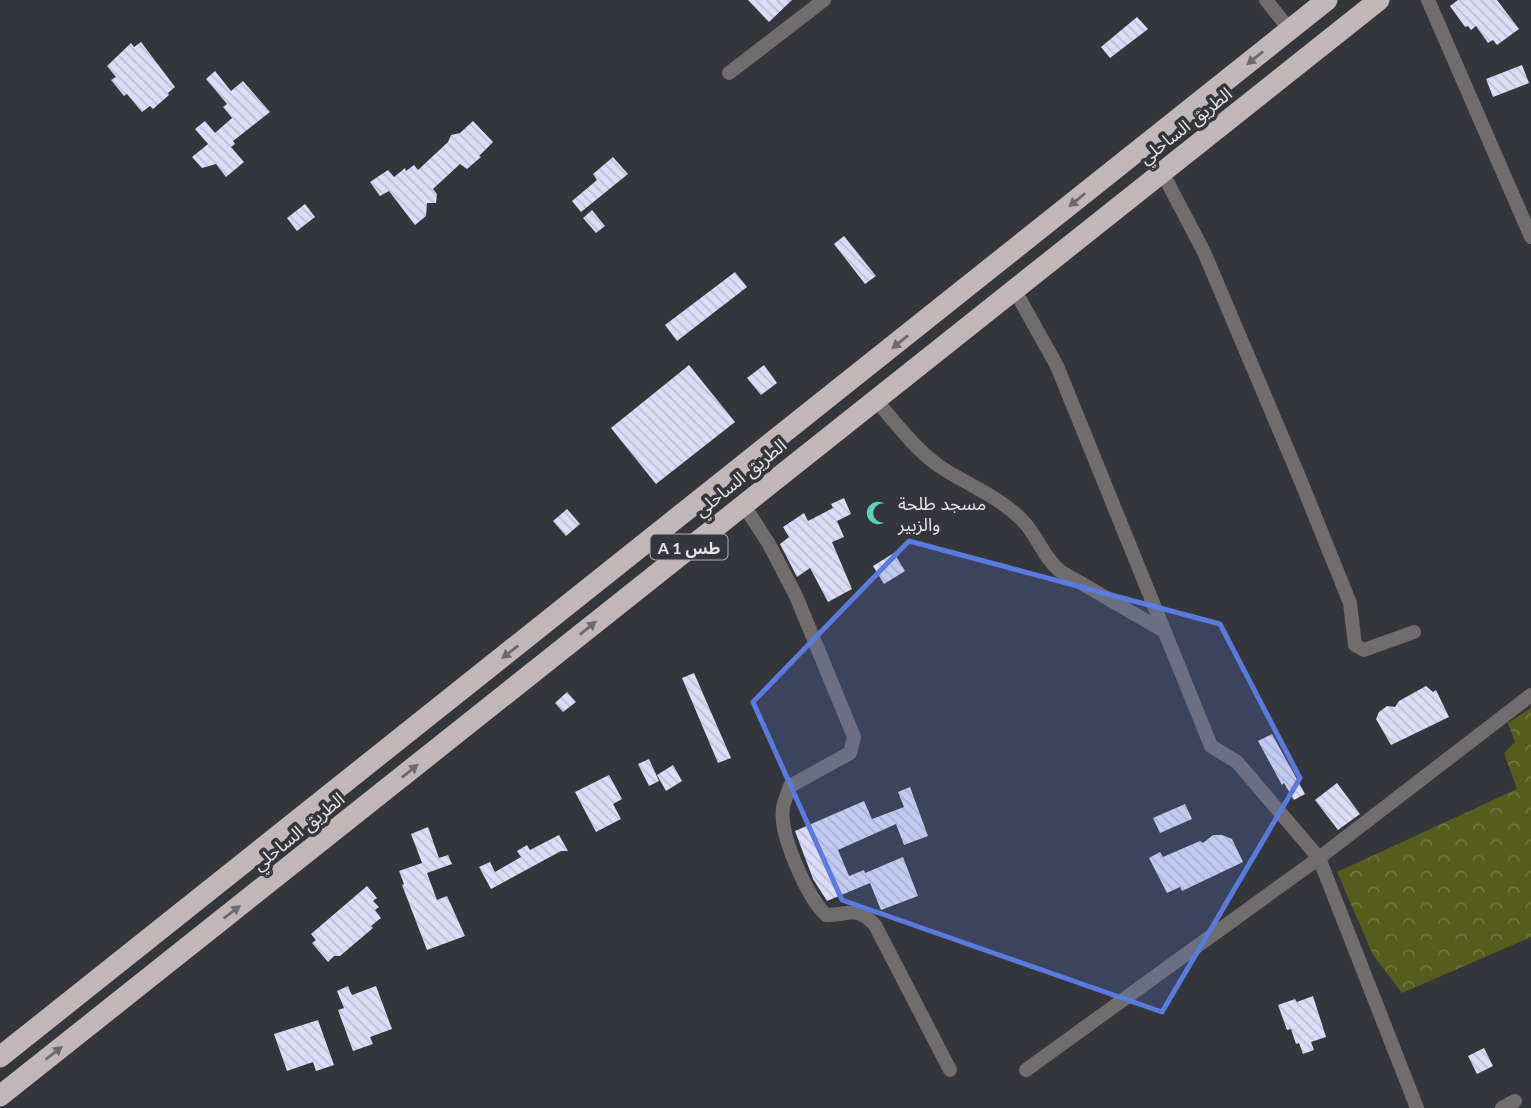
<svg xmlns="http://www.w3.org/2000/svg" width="1531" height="1108" viewBox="0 0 1531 1108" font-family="Lato,'Noto Sans Arabic',sans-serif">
	<defs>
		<pattern id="forest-crowns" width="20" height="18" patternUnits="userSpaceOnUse" patternTransform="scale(1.75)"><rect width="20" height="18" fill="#565d1c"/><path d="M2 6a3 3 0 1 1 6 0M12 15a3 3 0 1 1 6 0" fill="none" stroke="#6e743d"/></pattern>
		<pattern id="building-back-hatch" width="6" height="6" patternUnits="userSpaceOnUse" patternTransform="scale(1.75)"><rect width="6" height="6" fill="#dddcf6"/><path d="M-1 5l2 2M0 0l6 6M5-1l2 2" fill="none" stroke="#bfbed3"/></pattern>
	</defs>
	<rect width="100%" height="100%" fill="#35353c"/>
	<path fill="url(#forest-crowns)" d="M1531,708V937L1402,993L1373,955L1337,872L1517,789L1504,753L1515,742L1508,723Z"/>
	<g fill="url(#building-back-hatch)">
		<path d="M748,0H792L769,22Z"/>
		<path d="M1458,0H1497L1519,29L1497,45L1493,40L1488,43L1476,26L1471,30L1468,26L1465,27L1450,6Z"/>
		<path d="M1137,17L1148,29L1110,58L1101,47Z"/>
		<path d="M141,42L175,87L168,93L169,95L153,109L150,106L142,112L127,94L124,96L111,80L116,77L107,66L131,43L134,47Z"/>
		<path d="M1522,65L1529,83L1493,97L1486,79Z"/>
		<path d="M215,71L231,91L243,81L270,112L233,141L235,144L231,147L244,162L226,177L216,164L202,168L192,157L208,144L195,129L205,121L215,133L232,118L223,107L227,104L206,79Z"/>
		<path d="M473,121L493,142L479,156L481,157L467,169L460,164L433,189L437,194L436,203H427L426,216L415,225L389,191L380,196L370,182L388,170L394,177L405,168L406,171L414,165L418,170L448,142L451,135L460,133Z"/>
		<path d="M613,157L628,174L581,212L572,201L597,180L593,174Z"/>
		<path d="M305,204L315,217L297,231L287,218Z"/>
		<path d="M592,210L605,226L596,233L583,218Z"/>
		<path d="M844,236L876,276L865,284L834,244Z"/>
		<path d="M735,272L747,287L677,341L665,325Z"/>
		<path d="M689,365L735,422L656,484L611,428Z"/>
		<path d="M764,365L777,383L761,395L747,378Z"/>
		<path d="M844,498L851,514L837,521L844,537L832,542L852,589L828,602L810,568L797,577L780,544L789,537L783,527L804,513L808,521L833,508L831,504Z"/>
		<path d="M567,509L580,524L566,536L553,521Z"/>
		<path d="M894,553L905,571L884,584L873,566Z"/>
		<path d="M694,673L731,758L718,763L682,678Z"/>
		<path d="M1426,686L1433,692L1436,690L1449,717L1391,745L1376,719L1379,712L1387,706L1395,707L1399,701Z"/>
		<path d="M567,692L576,702L563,712L555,703Z"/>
		<path d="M1272,734L1305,794L1294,800L1284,783L1282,785L1258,741Z"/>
		<path d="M649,759L659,781L649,786L638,764Z"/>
		<path d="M673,765L682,781L666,791L657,775Z"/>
		<path d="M609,775L622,799L613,804L621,819L596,832L575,792Z"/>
		<path d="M1337,783L1360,814L1338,830L1315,800Z"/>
		<path d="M910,787L928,836L904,845L896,824L838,850L849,876L864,870L865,873L903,857L918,896L881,910L870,883L827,901L813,879L795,831L864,801L872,819L904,807L898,792Z"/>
		<path d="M1185,804L1192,819L1160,833L1153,818Z"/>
		<path d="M428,827L439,858L448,855L452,864L427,873L437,900L447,896L465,936L427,950L402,885L404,884L399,871L422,863L411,834Z"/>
		<path d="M559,835L568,851H561L491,889L479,867L490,862L495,872L521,857L517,851L527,845L530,850Z"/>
		<path d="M1213,835H1222L1232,839L1243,862L1182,891L1180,887L1167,893L1149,858L1160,852L1163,857L1200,841L1203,843Z"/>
		<path d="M367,886L377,898L373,901L379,907L375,910L381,918L371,926L373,928L340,956H334L328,962L312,943L316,940L311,934Z"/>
		<path d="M348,986L352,995L376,986L392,1029L370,1037L373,1044L353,1051L338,1010L344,1008L337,991Z"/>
		<path d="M1313,996L1326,1037L1311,1042L1314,1050L1303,1054L1299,1043L1296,1044L1291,1029L1287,1030L1278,1005L1295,999L1297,1002Z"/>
		<path d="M318,1020L334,1065L316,1071L313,1062L287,1071L274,1034Z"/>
		<path d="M1484,1048L1493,1066L1477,1074L1468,1056Z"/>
	</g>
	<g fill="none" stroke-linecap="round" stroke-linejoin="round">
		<g stroke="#716c6d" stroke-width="14">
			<path d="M1266,0L1290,30"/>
			<path d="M1428,0L1531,237"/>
			<path d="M729,73L824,0"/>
			<path d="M1162,172L1204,252L1300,479L1350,603L1355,645L1364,650L1414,632"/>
			<path d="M1014,289L1057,366L1211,746L1237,762L1319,858L1417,1108"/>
			<path d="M875,399C895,422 914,448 939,466C966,484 998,496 1021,519C1037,534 1042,556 1060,571L1164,631"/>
			<path d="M743,504L769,544L796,596L854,737L850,753L790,786C788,793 784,801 783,808C779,834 807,897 826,915C850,915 856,905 875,925L950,1070"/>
			<path d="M1026,1070L1319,858L1531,695"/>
			<path d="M1502,1108L1515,1101"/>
		</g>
		<g stroke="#c1b7b9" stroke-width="21">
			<path d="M0,1057L1327,0"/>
			<path d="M0,1096L1379,0"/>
		</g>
	</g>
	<defs><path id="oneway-solid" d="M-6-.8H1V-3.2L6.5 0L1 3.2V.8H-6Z" transform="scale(1.75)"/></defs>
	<g fill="#6d696e">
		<use href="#oneway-solid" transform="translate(1255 58) rotate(141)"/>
		<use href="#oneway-solid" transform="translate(1077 200) rotate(141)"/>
		<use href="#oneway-solid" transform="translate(900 342) rotate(141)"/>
		<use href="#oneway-solid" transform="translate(588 628) rotate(-39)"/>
		<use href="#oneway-solid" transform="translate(510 652) rotate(142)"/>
		<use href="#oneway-solid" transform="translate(410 771) rotate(-39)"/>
		<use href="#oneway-solid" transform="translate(232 912) rotate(-38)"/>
		<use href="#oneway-solid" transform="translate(54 1053) rotate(-38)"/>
	</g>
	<path fill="#597bdd" fill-opacity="0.2" stroke="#597bdd" stroke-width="5" stroke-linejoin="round" d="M909,541L1220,624L1300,778L1162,1012L842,900L753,702Z"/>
	<defs>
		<g id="mosque-bare" transform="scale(1.89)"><path d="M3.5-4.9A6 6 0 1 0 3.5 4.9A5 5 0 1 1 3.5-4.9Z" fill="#5bcebc" stroke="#35353c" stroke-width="2.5" paint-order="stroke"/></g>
	</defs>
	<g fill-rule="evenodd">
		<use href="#mosque-bare" x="878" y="513"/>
	</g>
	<g text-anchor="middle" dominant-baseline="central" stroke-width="7" stroke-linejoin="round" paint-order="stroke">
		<rect fill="#35353c" stroke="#b0b0b5" stroke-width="2" x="650.5" y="534.5" width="77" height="25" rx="5"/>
		<g font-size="16" font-weight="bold" fill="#e5e5e9">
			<text x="689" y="547">A 1 طس</text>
		</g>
		<g font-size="18" fill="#e5e5e9" stroke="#35353c">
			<text transform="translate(1185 125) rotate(-38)">الطريق الساحلي</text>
			<text transform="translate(740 477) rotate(-39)">الطريق الساحلي</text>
			<text transform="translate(298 831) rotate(-39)">الطريق الساحلي</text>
		</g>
		<g font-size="18" fill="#e5e5e9" stroke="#35353c" text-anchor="start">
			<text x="898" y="503">مسجد طلحة<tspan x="898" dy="21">والزبير</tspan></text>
		</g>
	</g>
</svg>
